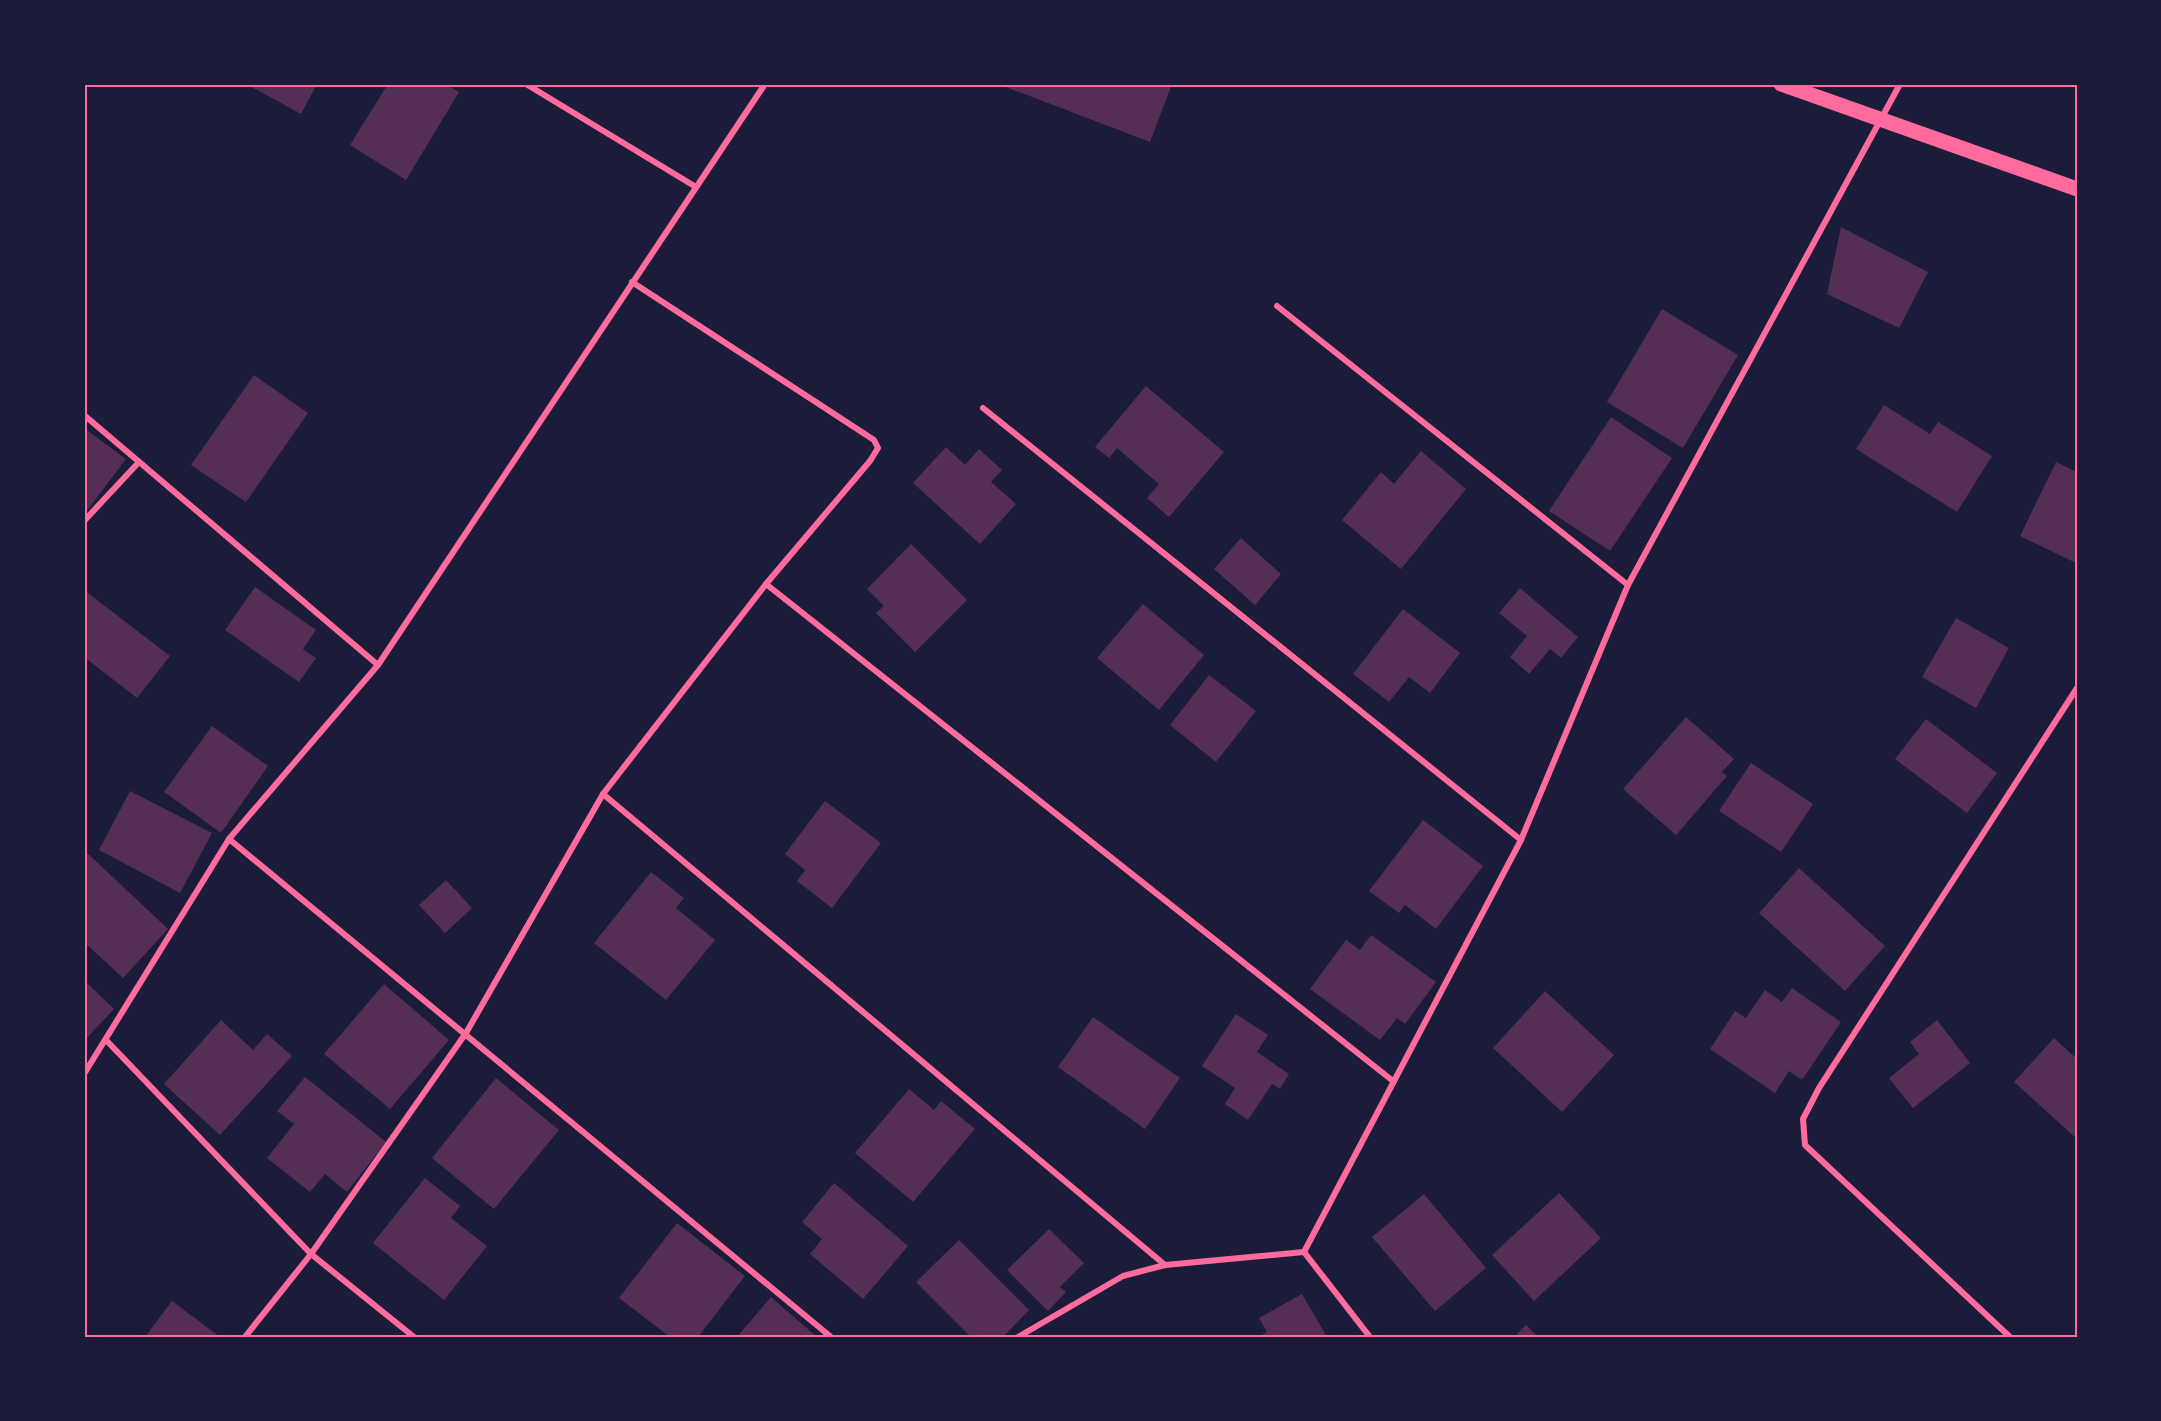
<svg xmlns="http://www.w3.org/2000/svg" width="2161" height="1421" viewBox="0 0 2161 1421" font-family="'Archivo Narrow',sans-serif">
	<rect width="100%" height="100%" fill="#1b1b3a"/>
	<g fill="#542f53">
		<path d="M246,84H317L301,114Z"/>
		<path d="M388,84H445L459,92L406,180L350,145Z"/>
		<path d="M998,84H1172L1150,142Z"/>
		<path d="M1841,227L1928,272L1899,328L1827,294Z"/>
		<path d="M1662,309L1738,355L1683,448L1607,402Z"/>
		<path d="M254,375L308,413L246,502L191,465Z"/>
		<path d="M1146,386L1224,452L1169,517L1147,498L1159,484L1117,448L1109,458L1095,447Z"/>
		<path d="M1884,405L1930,434L1938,422L1992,456L1957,512L1856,449Z"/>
		<path d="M1611,417L1672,458L1610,551L1549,511Z"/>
		<path d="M84,428L126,459L86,512L84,510Z"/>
		<path d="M946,447L965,465L979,449L1002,470L991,482L1016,504L980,544L913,483Z"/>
		<path d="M1421,451L1466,489L1401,569L1342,520L1381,472L1394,484Z"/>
		<path d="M2056,462L2077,472L2076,563L2020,536Z"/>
		<path d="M1241,538L1281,574L1255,605L1214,569Z"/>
		<path d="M911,544L967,600L915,652L876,613L884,606L867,589Z"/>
		<path d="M255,587L316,630L303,649L316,658L299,682L225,630Z"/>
		<path d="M1520,588L1578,637L1561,658L1550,649L1529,674L1510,657L1527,636L1499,613Z"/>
		<path d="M84,590L170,656L137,698L84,657Z"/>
		<path d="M1143,604L1204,655L1159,710L1097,658Z"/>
		<path d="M1403,609L1460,653L1430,693L1409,677L1389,702L1353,674Z"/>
		<path d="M1956,618L2009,648L1976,708L1922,677Z"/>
		<path d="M1209,675L1256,711L1216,762L1170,725Z"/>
		<path d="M1686,717L1734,759L1722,772L1727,776L1676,835L1623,789Z"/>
		<path d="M1926,719L1997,773L1967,813L1895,759Z"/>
		<path d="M212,726L268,766L221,833L164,792Z"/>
		<path d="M1751,763L1813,804L1781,852L1719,811Z"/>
		<path d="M130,791L212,833L180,893L99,850Z"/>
		<path d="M825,801L881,843L832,908L797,881L805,870L785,854Z"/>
		<path d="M1423,820L1483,866L1436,929L1405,905L1399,913L1369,891Z"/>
		<path d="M84,850L168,929L123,978L84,942Z"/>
		<path d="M1799,868L1885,946L1845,991L1759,913Z"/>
		<path d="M651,872L684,898L676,908L715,940L666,1000L594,943Z"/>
		<path d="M446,880L472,908L445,933L419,905Z"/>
		<path d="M1371,935L1436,982L1405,1024L1397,1018L1380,1040L1310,989L1346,940L1360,950Z"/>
		<path d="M84,980L114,1009L84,1041Z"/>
		<path d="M384,984L449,1040L390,1109L324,1054Z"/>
		<path d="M1792,988L1841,1022L1802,1080L1789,1071L1775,1093L1710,1049L1735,1011L1746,1018L1765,990L1782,1002Z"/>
		<path d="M1545,991L1614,1055L1562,1112L1493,1048Z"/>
		<path d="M1236,1014L1268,1035L1257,1052L1289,1074L1280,1089L1272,1084L1248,1120L1225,1104L1235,1088L1202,1066Z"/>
		<path d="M1093,1017L1180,1078L1145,1129L1058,1067Z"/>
		<path d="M221,1020L253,1050L267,1034L292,1056L220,1135L164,1084Z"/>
		<path d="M1937,1020L1970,1063L1913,1108L1889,1078L1919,1054L1910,1042Z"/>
		<path d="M2054,1038L2077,1059V1139L2014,1082Z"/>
		<path d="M305,1077L386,1142L347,1192L325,1174L310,1192L267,1158L294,1124L277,1111Z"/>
		<path d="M496,1078L559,1130L494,1209L432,1158Z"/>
		<path d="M909,1089L934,1110L941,1101L975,1129L913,1202L855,1153Z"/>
		<path d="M425,1178L460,1206L451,1218L487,1246L444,1300L373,1243Z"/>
		<path d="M834,1183L908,1246L863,1299L810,1254L822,1239L802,1222Z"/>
		<path d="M1559,1193L1601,1238L1534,1301L1492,1255Z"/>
		<path d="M1424,1194L1486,1268L1435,1311L1372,1237Z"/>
		<path d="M677,1223L745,1276L698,1337H670L619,1298Z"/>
		<path d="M1049,1229L1084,1263L1060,1287L1066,1292L1048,1311L1007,1270Z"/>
		<path d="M959,1240L1029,1310L1003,1337H971L916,1282Z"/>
		<path d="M1302,1294L1327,1337H1258L1267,1332L1259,1318Z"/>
		<path d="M771,1297L817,1337H737Z"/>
		<path d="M172,1301L220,1337H145Z"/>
		<path d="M1526,1325L1538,1337H1514Z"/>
	</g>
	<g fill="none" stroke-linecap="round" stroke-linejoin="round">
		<g stroke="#ff6b9d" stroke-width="6">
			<path d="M526,84L696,187"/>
			<path d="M632,282L874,440L878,448L870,461L766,584"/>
			<path d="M1277,306L1628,585"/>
			<path d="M983,408L1521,840"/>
			<path d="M84,415L378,665"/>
			<path d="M84,521L139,462"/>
			<path d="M603,794L1165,1265"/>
			<path d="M229,839L831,1337"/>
			<path d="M106,1040L311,1254L414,1337"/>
			<path d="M84,1074L229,839L378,665L765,84"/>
			<path d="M1304,1252L1370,1337"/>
			<path d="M245,1337L311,1254L466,1033L603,794L766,584L1393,1081"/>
			<path d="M1018,1337L1123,1276L1165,1265L1304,1252L1521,840L1628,585L1900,84"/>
			<path d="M2010,1337L1805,1145L1803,1119L1819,1088L2077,688"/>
		</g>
		<path stroke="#ff6b9d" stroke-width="15" d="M1781,84L2077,189"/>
	</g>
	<rect width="2161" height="1421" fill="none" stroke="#1b1b3a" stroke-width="171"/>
	<rect x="86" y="86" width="1990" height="1250" fill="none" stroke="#ff6b9d" stroke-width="2"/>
</svg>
